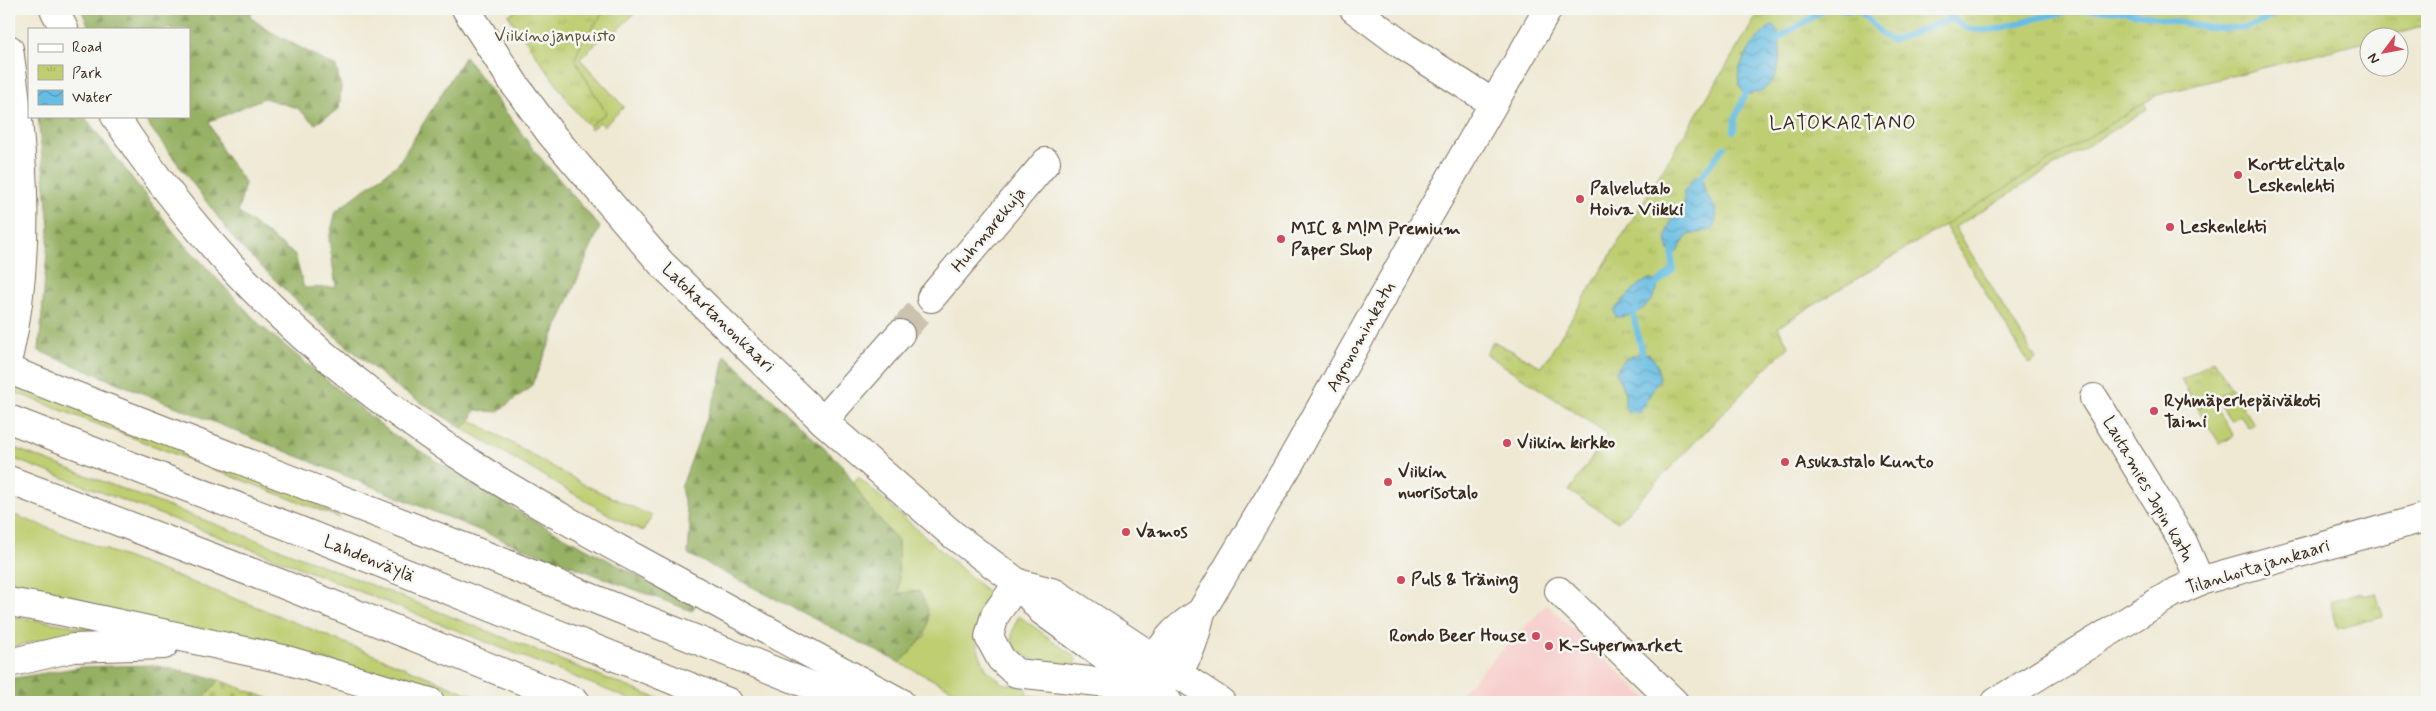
<svg xmlns="http://www.w3.org/2000/svg" width="2436" height="711" viewBox="0 0 2436 711" font-family="Mynerve,sans-serif">
	<defs>
		<pattern id="forest-firs" width="22" height="20" patternUnits="userSpaceOnUse" patternTransform="scale(1.25)"><rect width="22" height="20" fill="#96b163"/><path d="M5 1l3.5 6h-7zM16 11l3.5 6h-7z" fill="#7c9051"/></pattern>
		<pattern id="cemetery-stones" width="16" height="16" patternUnits="userSpaceOnUse" patternTransform="scale(1.25)"><rect width="16" height="16" fill="#bece71"/><path d="M2 7V4a2 2 0 0 1 4 0v3zM10 15v-3a2 2 0 0 1 4 0v3z" fill="#a4b161"/></pattern>
		<pattern id="park-tufts" width="24" height="20" patternUnits="userSpaceOnUse" patternTransform="scale(1.25)"><rect width="24" height="20" fill="#bece71"/><path d="M3 7l-1-3M5 7V3M7 7l1-3M15 17l-1-3M17 17v-4M19 17l1-3" fill="none" stroke="#a4b161"/></pattern>
		<pattern id="water-waves" width="16" height="10" patternUnits="userSpaceOnUse" patternTransform="scale(1.25)"><rect width="16" height="10" fill="#67bde4"/><path d="M0 5q4-4 8 0t8 0" fill="none" stroke="#569ab8"/></pattern>
	</defs>
	<rect width="100%" height="100%" fill="#f6f6f2"/>
	<filter id="ink" filterUnits="userSpaceOnUse"><feTurbulence type="fractalNoise" baseFrequency=".02" numOctaves="2"/><feDisplacementMap in="SourceGraphic" scale="10" xChannelSelector="R" yChannelSelector="G"/><feConvolveMatrix kernelMatrix="1 2 1 2 8 2 1 2 1" color-interpolation-filters="sRGB"/></filter>
	<filter id="wash" filterUnits="userSpaceOnUse"><feTurbulence type="fractalNoise" baseFrequency=".0096" numOctaves="4" result="noise"/><feDisplacementMap in="SourceGraphic" scale="20" xChannelSelector="R" yChannelSelector="G"/><feGaussianBlur stdDeviation="1.12" result="paint"/><feColorMatrix in="noise" values="0 0 0 0 0 0 0 0 0 0 0 0 0 0 0 0 0 1.4 0 .05"/><feComposite in="paint" operator="in"/></filter>
	<g filter="url(#wash)">
		<rect width="100%" height="100%" fill="#efe9d4"/>
		<path fill="#f7d0ce" d="M1547,604L1615,668L1650,702H1452Z"/>
		<g fill="#bece71" stroke="#7c7c48">
			<path d="M594,9H639L613,34L609,31L580,59L624,107L604,126L600,122L591,129L589,126L606,113L571,54Z"/>
			<path d="M2157,95L2144,102L2147,109L1955,227L2036,359L2029,364L1928,198Z"/>
			<path d="M9,379L272,478L340,518L9,390Z"/>
			<path d="M2231,388L2254,424L2248,428L2240,415L2231,421L2216,398Z"/>
			<path d="M2212,400L2234,436L2220,444L2198,409Z"/>
			<path d="M471,420L585,485L652,516L643,531L620,521L462,428Z"/>
			<path d="M9,446L291,553L666,702H637L288,563L9,457Z"/>
			<path d="M858,477L990,594L976,627V642L979,652L986,669L1002,683L1026,688V695L1081,702H977L900,663L926,635L899,594L898,541L866,504L853,483Z"/>
			<path d="M9,513L257,607L489,702H464L327,660L9,593Z"/>
			<path d="M9,616L94,629L31,642L9,649Z"/>
			<path d="M1019,616L1070,653L1076,658V667C1046,663 993,661 1019,616Z"/>
		</g>
		<g fill="url(#forest-firs)" stroke="#686e40">
			<path d="M81,9H253L250,17L266,29L336,67L341,87L339,109L315,124L297,108L264,98L209,122L223,152L245,183L238,212L295,255L304,288L336,287L329,239L336,211L398,164L465,56L533,149L600,227L531,387L497,412L475,410L471,420L462,428L395,386L318,322L238,244L142,116H189V29H90Z"/>
			<path d="M38,116H84L177,236L261,326L391,433L529,518L695,606L692,611L518,546L39,351L49,227Z"/>
			<path d="M725,355L844,467L866,504L898,541L899,593L919,591C939,626 924,637 900,663L688,554L690,526L681,488L720,383Z"/>
			<path d="M153,665L219,680L200,702H9V679L82,667Z"/>
		</g>
		<path fill="url(#cemetery-stones)" stroke="#7c7c48" d="M219,680L278,702H200Z"/>
		<g fill="url(#park-tufts)" stroke="#7c7c48">
			<path d="M519,9H606L581,43L575,60L606,113L589,126L576,112L508,15Z"/>
			<path d="M1761,9H2427V25L2382,37L2368,38V41L2157,95L1778,327L1789,347L1774,360L1618,522L1569,491L1608,434L1486,354L1493,341L1542,367Z"/>
			<path d="M2214,360L2231,388L2198,409L2181,380Z"/>
			<path d="M2361,592L2363,596L2376,593L2383,616L2338,629L2330,602Z"/>
		</g>
		<g fill="url(#water-waves)" stroke="#517481">
			<path d="M1772,25L1775,26C1786,51 1780,96 1744,94C1743,91 1740,87 1739,83C1734,65 1758,35 1772,25Z"/>
			<path d="M1696,175L1703,180C1702,199 1726,207 1712,230L1688,235L1676,253L1672,255C1659,236 1671,219 1684,205V191Z"/>
			<path d="M1649,279L1658,282C1658,302 1635,318 1616,317L1614,310L1638,285Z"/>
			<path d="M1642,353L1649,354L1656,363L1660,378L1639,413L1627,412L1625,407V393L1616,373C1621,359 1628,356 1642,353Z"/>
		</g>
		<g fill="none" stroke-linecap="round" stroke-linejoin="round">
			<g stroke="#67bde4" stroke-width="6">
				<path d="M1841,9L1845,11L1862,9"/>
				<path d="M1944,9C1950,15 1958,26 1967,28C1991,35 2016,23 2038,18C2060,13 2084,9 2106,10C2154,10 2242,52 2279,9"/>
				<path d="M1859,10L1883,35L1892,41L1953,18"/>
				<path d="M1776,43L1780,37L1826,9"/>
				<path d="M1734,131L1735,119L1748,87"/>
				<path d="M1698,184L1701,177L1724,147"/>
				<path d="M1653,287L1673,270L1672,255L1675,247"/>
				<path d="M1637,309L1633,314L1642,353"/>
			</g>
		</g>
	</g>
	<g filter="url(#ink)">
		<g fill="none" stroke-linecap="round" stroke-linejoin="round">
			<path stroke="#cbc3b0" stroke-width="28" stroke-dasharray="28 14" stroke-linecap="butt" d="M900,334L931,298"/>
			<g stroke="#7a6d5e" stroke-width="30">
				<g id="minor">
					<path d="M466,9L515,85L551,134L661,263L823,421L952,534L1018,583L1042,611L1168,702"/>
					<path d="M1354,9L1405,47L1493,103"/>
					<path d="M931,298L1046,162"/>
					<path d="M2094,398L2183,542L2200,581"/>
					<path d="M823,421L900,334"/>
					<path d="M1018,583L995,615L989,637L1001,659L1016,673L1145,687"/>
					<path d="M1018,583L1055,593L1221,702"/>
					<path d="M1559,591L1674,702"/>
					<path d="M1151,677C1156,646 1175,628 1201,612"/>
					<path d="M1149,688C1157,683 1170,679 1176,673C1191,656 1196,633 1201,612L1291,461L1409,250L1548,9"/>
					<path d="M1996,702L2171,594L2200,581L2427,517"/>
				</g>
			</g>
			<g stroke="#7a6d5e" stroke-width="30">
				<g id="highway">
					<path d="M54,9L64,29"/>
					<path d="M9,49C24,151 32,253 9,354"/>
					<path d="M115,116C213,269 334,376 486,473C542,508 601,539 659,571C739,615 819,659 900,702"/>
					<path d="M9,370L487,556L852,702"/>
					<path d="M9,419L298,530L728,702"/>
					<path d="M9,480L282,584L576,702"/>
					<path d="M9,602L65,612L283,659L430,702"/>
					<path d="M9,663L73,648L164,645"/>
				</g>
			</g>
			<use href="#minor" stroke="#fff" stroke-width="28"/>
			<use href="#highway" stroke="#fff" stroke-width="28"/>
		</g>
	</g>
	<g fill="#d1495b" stroke="#f6f6f2" stroke-width="2">
		<circle cx="2238" cy="175" r="5"/>
		<circle cx="1580" cy="199" r="5"/>
		<circle cx="2170" cy="227" r="5"/>
		<circle cx="1281" cy="239" r="5"/>
		<circle cx="2154" cy="411" r="5"/>
		<circle cx="1507" cy="443" r="5"/>
		<circle cx="1785" cy="462" r="5"/>
		<circle cx="1388" cy="482" r="5"/>
		<circle cx="1126" cy="532" r="5"/>
		<circle cx="1401" cy="580" r="5"/>
		<circle cx="1536" cy="636" r="5"/>
		<circle cx="1549" cy="646" r="5"/>
	</g>
	<g text-anchor="middle" dominant-baseline="central" stroke-width="5" stroke-linejoin="round" paint-order="stroke">
		<g font-size="18" fill="#5c5333" stroke="#f6f6f2">
			<text x="555" y="36">Viikinojanpuisto</text>
		</g>
		<g font-size="18" font-weight="bold" fill="#3b2a1e" stroke="#f6f6f2" text-anchor="start">
			<text x="2248" y="165">Korttelitalo<tspan x="2248" dy="21">Leskenlehti</tspan></text>
			<text x="1590" y="189">Palvelutalo<tspan x="1590" dy="21">Hoiva Viikki</tspan></text>
			<text x="2180" y="227">Leskenlehti</text>
			<text x="1291" y="229">MIC &amp; M!M Premium<tspan x="1291" dy="21">Paper Shop</tspan></text>
			<text x="2164" y="401">Ryhmäperhepäiväkoti<tspan x="2164" dy="21">Taimi</tspan></text>
			<text x="1517" y="443">Viikin kirkko</text>
			<text x="1795" y="462">Asukastalo Kunto</text>
			<text x="1398" y="472">Viikin<tspan x="1398" dy="21">nuorisotalo</tspan></text>
			<text x="1136" y="532">Vamos</text>
			<text x="1411" y="580">Puls &amp; Träning</text>
			<text x="1526" y="636" text-anchor="end">Rondo Beer House</text>
			<text x="1559" y="646">K-Supermarket</text>
		</g>
		<g font-size="18" fill="#3b2a1e" stroke="#f6f6f2">
			<text transform="translate(989 230) rotate(-50)">Huhmarekuja</text>
			<text transform="translate(718 318) rotate(44)">Latokartanonkaari</text>
			<text transform="translate(1361 337) rotate(-61)">Agronominkatu</text>
			<text transform="translate(2148 489) rotate(60)">Lautamies Jopin katu</text>
			<text transform="translate(369 559) rotate(22)">Lahdenväylä</text>
			<text transform="translate(2258 567) rotate(-17)">Tilanhoitajankaari</text>
		</g>
		<g font-size="20" letter-spacing="1" fill="#3b2a1e" stroke="#f6f6f2">
			<text x="1843" y="123">LATOKARTANO</text>
		</g>
	</g>
	<rect width="2436" height="711" fill="none" stroke="#f6f6f2" stroke-width="30"/>
	<rect x="28" y="28" width="162" height="90" fill="#f6f6f2" stroke="#aba49d"/>
	<rect x="38" y="44" width="25" height="8" fill="#ffffff" stroke="#aba49d"/>
	<text x="72" y="52" font-size="15" fill="#3b2a1e">Road</text>
	<rect x="38" y="65" width="25" height="15" fill="url(#park-tufts)" stroke="#aba49d"/>
	<text x="72" y="78" font-size="15" fill="#3b2a1e">Park</text>
	<rect x="38" y="90" width="25" height="15" fill="url(#water-waves)" stroke="#aba49d"/>
	<text x="72" y="102" font-size="15" fill="#3b2a1e">Water</text>
	<g transform="translate(2384 52) rotate(238)"><circle r="24" fill="#f6f6f2" stroke="#aba49d"/>
	<path d="M0-4L9 19L0 12L-9 19Z" fill="#d1495b"/>
	<text y="-8" font-size="14" font-weight="bold" text-anchor="middle" fill="#3b2a1e">N</text>
	</g>
</svg>
